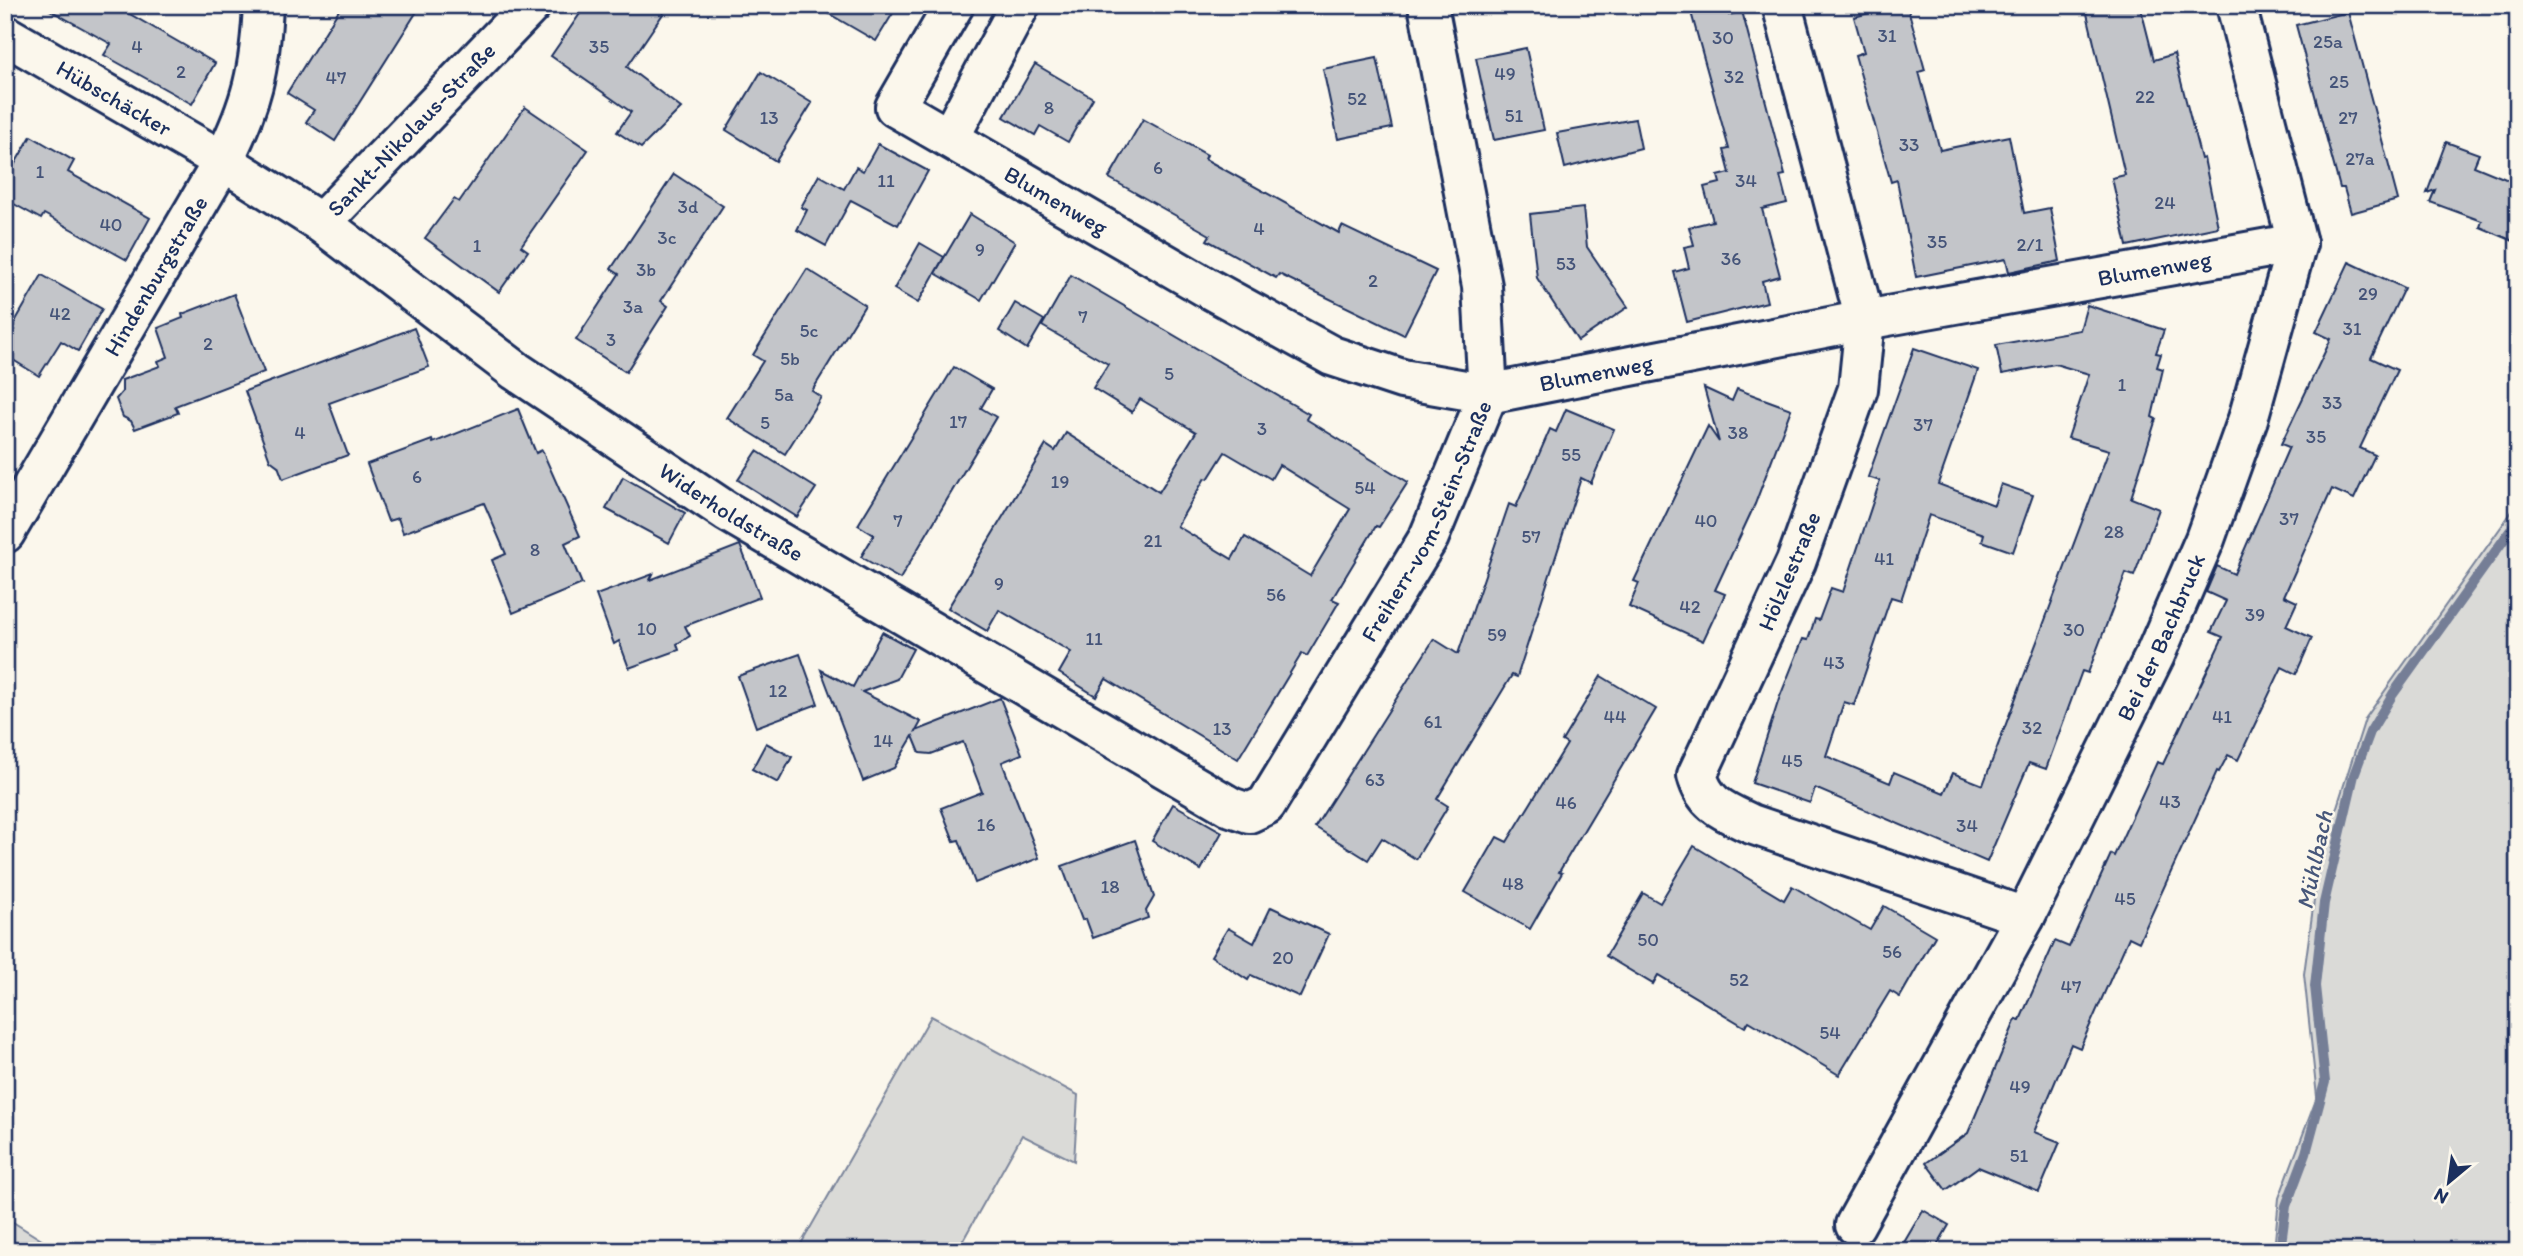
<svg xmlns="http://www.w3.org/2000/svg" width="2523" height="1256" viewBox="0 0 2523 1256" font-family="Itim,sans-serif">
	<rect width="100%" height="100%" fill="#fbf7ec"/>
	<filter id="ink" filterUnits="userSpaceOnUse"><feTurbulence type="fractalNoise" baseFrequency=".0143" numOctaves="2"/><feDisplacementMap in="SourceGraphic" scale="14" xChannelSelector="R" yChannelSelector="G"/><feConvolveMatrix kernelMatrix="1 2 1 2 8 2 1 2 1" color-interpolation-filters="sRGB"/></filter>
	<g filter="url(#ink)">
		<g fill="#dadad7" stroke="#7a849a" stroke-width="2">
			<path d="M2518,503V1251H2274L2279,1198L2317,1097L2304,974L2319,863L2365,719Z"/>
			<path d="M931,1016L1078,1095L1074,1161L1022,1135L957,1251H797Z"/>
			<path d="M5,1217L59,1251H5Z"/>
		</g>
		<g fill="none" stroke-linecap="round" stroke-linejoin="round">
			<path stroke="#747e96" stroke-width="10" d="M2280,1251L2286,1206L2306,1153L2325,1082L2315,986L2324,903L2354,775L2370,732L2393,694L2518,520"/>
		</g>
		<g fill="#c3c5c9" stroke="#1b2f5e" stroke-width="2" fill-rule="evenodd">
			<path d="M41,5H114L215,63L192,104L104,55L111,44Z"/>
			<path d="M342,5H421L335,141L306,122L314,110L287,93Z"/>
			<path d="M586,5H669L627,67L681,108L641,148L617,132L631,112L551,56Z"/>
			<path d="M814,5H898L876,41Z"/>
			<path d="M1689,5H1727L1729,15L1742,11L1785,175L1780,176L1787,203L1762,209L1780,276L1762,281L1767,302L1687,322L1674,272L1689,268L1684,247L1694,245L1689,227L1713,221L1704,187L1720,183L1718,176L1730,173L1724,150L1729,149Z"/>
			<path d="M1872,5H1907L1925,70L1919,72L1940,150L2009,136L2024,213L2050,208L2060,261L2009,272L2006,259L1916,277L1897,180L1891,182L1855,55L1864,52L1854,17L1873,12Z"/>
			<path d="M2085,5H2140L2154,60L2174,54L2201,159L2204,158L2218,227L2127,246L2112,178L2125,175Z"/>
			<path d="M2348,12L2398,200L2351,213L2344,188H2340L2296,25Z"/>
			<path d="M1526,48L1544,130L1494,140L1476,58Z"/>
			<path d="M1377,58L1392,128L1338,139L1323,69Z"/>
			<path d="M1035,64L1093,98L1068,142L1040,126L1035,135L1004,117Z"/>
			<path d="M761,72L812,103L776,161L726,130Z"/>
			<path d="M525,107L588,150L521,246L528,251L499,292L425,238L454,199L459,202Z"/>
			<path d="M1143,119L1207,155L1205,159L1339,233L1342,226L1436,271L1404,335L1279,274L1276,278L1207,240L1210,235L1109,178Z"/>
			<path d="M1635,119L1641,148L1565,168L1557,133Z"/>
			<path d="M31,136L74,161L68,172L150,218L127,260L44,214L41,219L5,199V181Z"/>
			<path d="M2446,142L2479,154L2474,166L2518,184V243L2480,227L2482,221L2430,202L2435,190L2427,193Z"/>
			<path d="M878,144L928,171L898,225L851,200L826,246L797,230L807,210L801,207L819,175L844,189L856,167L863,171Z"/>
			<path d="M674,174L723,206L661,301L668,306L626,372L576,340L619,274L611,269Z"/>
			<path d="M1583,208L1587,247L1628,307L1578,341L1537,278L1530,214Z"/>
			<path d="M970,214L1015,242L981,300L935,273Z"/>
			<path d="M920,243L944,257L918,303L894,289Z"/>
			<path d="M2349,262L2404,288L2371,358L2397,370L2360,448L2375,455L2354,499L2332,489L2284,596L2297,602L2286,626L2312,638L2296,674L2282,667L2238,760L2228,755L2219,772L2217,771L2139,942L2129,937L2080,1048L2071,1044L2034,1132L2060,1142L2039,1192L1978,1167L1946,1190L1926,1163L1968,1133L2016,1019L2020,1020L2055,941L2069,947L2111,854L2114,856L2157,762L2163,764L2223,637L2211,632L2226,601L2206,592L2217,566L2234,574L2289,447L2281,444L2331,339L2316,332Z"/>
			<path d="M807,269L865,305L812,391L821,397L785,454L727,418L763,361L753,355Z"/>
			<path d="M42,275L102,309L78,351L61,341L39,376L5,355V339Z"/>
			<path d="M1071,275L1309,414L1306,419L1408,482L1379,527L1376,526L1332,599L1339,602L1307,656L1302,653L1238,759L1106,679L1096,696L1059,673L1071,652L999,610L987,631L948,608L1046,445L1055,451L1066,433L1159,492L1196,432L1140,399L1132,412L1093,388L1108,364L1042,326ZM1225,452L1271,479L1279,465L1350,509L1310,576L1245,537L1232,559L1177,526L1205,478L1208,479Z"/>
			<path d="M234,294L264,372L175,406L178,413L135,429L131,421L123,417L116,399L122,392V380L160,366L158,361L168,357L158,328L183,318L182,314Z"/>
			<path d="M1015,303L1044,320L1027,349L999,331Z"/>
			<path d="M2087,305L2164,330L2156,353L2161,354L2157,367L2163,369L2152,417L2156,419L2131,498L2159,509L2134,576L2126,573L2088,673L2082,671L2046,769L2029,763L1987,862L1815,788L1810,803L1752,783L1779,699L1803,639L1808,640L1815,619L1819,620L1831,588L1843,592L1880,481L1868,477L1914,348L1978,370L1938,484L1994,505L2001,484L2033,495L2013,552L1982,541L1984,534L1929,515L1901,600L1891,597L1854,705L1844,702L1826,756L1890,783L1894,772L1944,793L1953,773L1983,785L2109,450L2068,438L2089,374L2055,364L2002,374L1996,345L2080,330Z"/>
			<path d="M414,328L429,367L329,403L348,455L283,479L278,466L270,460L245,391Z"/>
			<path d="M954,367L992,389L981,408L996,417L900,579L861,557L874,535L858,525Z"/>
			<path d="M1704,388L1732,401L1737,389L1791,409L1755,504L1715,590L1725,594L1703,641L1629,607L1639,583L1634,581L1708,426L1719,442Z"/>
			<path d="M518,409L536,453L542,450L580,536L565,543L582,584L513,613L492,560L506,554L484,503L403,533L398,518L388,521L367,464L432,440L433,443Z"/>
			<path d="M1566,409L1614,429L1591,483L1581,478L1517,677L1512,675L1437,799L1448,806L1416,859L1382,838L1368,860L1315,827L1434,639L1458,654L1509,504L1516,507L1550,429L1556,432Z"/>
			<path d="M757,451L816,488L797,517L738,480Z"/>
			<path d="M623,477L685,513L669,543L606,509Z"/>
			<path d="M740,545L760,597L685,626L690,636L677,644L679,650L629,668L619,641L614,644L596,595L653,574L650,580Z"/>
			<path d="M882,632L913,649L897,679L862,692L921,722L916,731L1000,698L1022,754L1002,762L1039,858L975,883L959,840L954,841L941,808L982,792L963,742L931,754L920,753L913,736L894,768L863,781L821,670L853,687Z"/>
			<path d="M800,654L818,704L756,727L738,676Z"/>
			<path d="M1601,676L1656,709L1559,872L1562,873L1530,929L1465,892L1497,837L1507,842L1567,744L1562,741Z"/>
			<path d="M766,743L792,757L778,783L752,769Z"/>
			<path d="M1173,804L1222,832L1201,870L1152,841Z"/>
			<path d="M1135,840L1154,897L1146,911L1148,918L1093,938L1086,919L1082,920L1062,866Z"/>
			<path d="M1694,846L1784,900L1792,886L1870,930L1884,906L1935,936L1900,997L1890,991L1839,1075L1749,1021L1745,1027L1658,975L1653,984L1606,956L1643,893L1660,903Z"/>
			<path d="M1271,907L1329,934L1300,997L1251,975L1248,980L1211,956L1228,928L1254,943Z"/>
			<path d="M1923,1210L1949,1225L1934,1251H1899Z"/>
		</g>
		<g fill="none" stroke-linecap="round" stroke-linejoin="round">
			<g stroke="#1b2f5e" stroke-width="44">
				<g id="minor">
					<path id="s1" d="M954,5L895,107L1204,286L1332,356L1402,379L1488,394L1865,320L2297,243"/>
					<path d="M1782,5L1865,320L1858,389L1796,562L1697,775C1705,805 1724,811 1751,824L2025,917"/>
					<path id="s2" d="M5,35L223,161L321,223L516,371L726,511L1231,807L1249,813L1266,805L1429,537L1488,394L1482,286L1428,5"/>
					<path d="M950,137L1020,5"/>
					<path id="s3" d="M321,223L531,5"/>
					<path id="s4" d="M5,533L223,161C252,104 260,69 263,5"/>
					<path id="s5" d="M1855,1225L2025,917L2155,655L2205,539L2248,419L2297,243L2236,5"/>
				</g>
			</g>
			<use href="#minor" stroke="#fbf7ec" stroke-width="38"/>
		</g>
	</g>
	<g text-anchor="middle" dominant-baseline="central" stroke-width="5" stroke-linejoin="round" paint-order="stroke">
		<g font-size="19" fill="#455479">
			<text x="1887" y="35">31</text>
			<text x="1723" y="37">30</text>
			<text x="2328" y="41">25a</text>
			<text x="137" y="46">4</text>
			<text x="599" y="46">35</text>
			<text x="181" y="71">2</text>
			<text x="1505" y="73">49</text>
			<text x="1734" y="76">32</text>
			<text x="336" y="77">47</text>
			<text x="2339" y="81">25</text>
			<text x="2145" y="96">22</text>
			<text x="1357" y="98">52</text>
			<text x="1049" y="107">8</text>
			<text x="1514" y="115">51</text>
			<text x="769" y="117">13</text>
			<text x="2348" y="117">27</text>
			<text x="1909" y="144">33</text>
			<text x="2360" y="158">27a</text>
			<text x="1158" y="167">6</text>
			<text x="40" y="171">1</text>
			<text x="886" y="180">11</text>
			<text x="1746" y="180">34</text>
			<text x="2165" y="202">24</text>
			<text x="688" y="206">3d</text>
			<text x="111" y="224">40</text>
			<text x="1259" y="228">4</text>
			<text x="667" y="237">3c</text>
			<text x="1937" y="241">35</text>
			<text x="2030" y="244">2/1</text>
			<text x="477" y="245">1</text>
			<text x="980" y="249">9</text>
			<text x="1731" y="258">36</text>
			<text x="1566" y="263">53</text>
			<text x="646" y="269">3b</text>
			<text x="1373" y="280">2</text>
			<text x="2368" y="293">29</text>
			<text x="633" y="306">3a</text>
			<text x="60" y="313">42</text>
			<text x="1083" y="316">7</text>
			<text x="2352" y="328">31</text>
			<text x="809" y="330">5c</text>
			<text x="611" y="339">3</text>
			<text x="208" y="343">2</text>
			<text x="790" y="358">5b</text>
			<text x="1169" y="373">5</text>
			<text x="2122" y="384">1</text>
			<text x="784" y="394">5a</text>
			<text x="2332" y="402">33</text>
			<text x="958" y="421">17</text>
			<text x="765" y="422">5</text>
			<text x="1923" y="424">37</text>
			<text x="1262" y="428">3</text>
			<text x="300" y="432">4</text>
			<text x="1738" y="432">38</text>
			<text x="2316" y="436">35</text>
			<text x="1571" y="454">55</text>
			<text x="417" y="476">6</text>
			<text x="1060" y="481">19</text>
			<text x="1365" y="487">54</text>
			<text x="2289" y="518">37</text>
			<text x="898" y="520">7</text>
			<text x="1706" y="520">40</text>
			<text x="2114" y="531">28</text>
			<text x="1531" y="536">57</text>
			<text x="1153" y="540">21</text>
			<text x="535" y="549">8</text>
			<text x="1884" y="558">41</text>
			<text x="999" y="583">9</text>
			<text x="1276" y="594">56</text>
			<text x="1690" y="606">42</text>
			<text x="2255" y="614">39</text>
			<text x="647" y="628">10</text>
			<text x="2074" y="629">30</text>
			<text x="1497" y="634">59</text>
			<text x="1094" y="638">11</text>
			<text x="1834" y="662">43</text>
			<text x="778" y="690">12</text>
			<text x="1615" y="716">44</text>
			<text x="2222" y="716">41</text>
			<text x="1433" y="721">61</text>
			<text x="2032" y="727">32</text>
			<text x="1222" y="728">13</text>
			<text x="883" y="740">14</text>
			<text x="1792" y="760">45</text>
			<text x="1375" y="779">63</text>
			<text x="2170" y="801">43</text>
			<text x="1566" y="802">46</text>
			<text x="986" y="824">16</text>
			<text x="1967" y="825">34</text>
			<text x="1513" y="883">48</text>
			<text x="1110" y="886">18</text>
			<text x="2125" y="898">45</text>
			<text x="1648" y="939">50</text>
			<text x="1892" y="951">56</text>
			<text x="1283" y="957">20</text>
			<text x="1739" y="979">52</text>
			<text x="2071" y="986">47</text>
			<text x="1830" y="1032">54</text>
			<text x="2020" y="1086">49</text>
			<text x="2019" y="1155">51</text>
		</g>
		<g font-size="23" fill="#1b2f5e" stroke="#fbf7ec">
			<text stroke="none"><textPath href="#s2" startOffset="126">Hübschäcker</textPath></text>
			<text stroke="none"><textPath href="#s3" startOffset="130">Sankt-Nikolaus-Straße</textPath></text>
			<text stroke="none"><textPath href="#s1" startOffset="304">Blumenweg</textPath></text>
			<text stroke="none"><textPath href="#s1" startOffset="1460">Blumenweg</textPath></text>
			<text stroke="none"><textPath href="#s4" startOffset="298">Hindenburgstraße</textPath></text>
			<text stroke="none"><textPath href="#s1" startOffset="892">Blumenweg</textPath></text>
			<text stroke="none"><textPath href="#s2" startOffset="870">Widerholdstraße</textPath></text>
			<text stroke="none"><textPath href="#s2" startOffset="1815">Freiherr-vom-Stein-Straße</textPath></text>
			<text transform="translate(1789 571) rotate(-67)">Hölzlestraße</text>
			<text stroke="none"><textPath href="#s5" startOffset="663">Bei der Bachbruck</textPath></text>
		</g>
		<g font-size="24" font-style="italic" fill="#47577a" stroke="#fbf7ec">
			<text transform="translate(2314 860) rotate(-78)">Mühlbach</text>
		</g>
	</g>
	<rect width="2523" height="1256" fill="none" stroke="#fbf7ec" stroke-width="28"/>
	<rect x="14" y="14" width="2495" height="1228" fill="none" stroke="#1b2f5e" stroke-width="2.5" filter="url(#ink)"/>
	<g transform="translate(2449 1182) rotate(209)" stroke="#fbf7ec" stroke-width="5" paint-order="stroke">
	<path d="M0-5L12 26L0 18L-12 26Z" fill="#1b2f5e"/>
	<text y="-10" font-size="19" font-weight="bold" text-anchor="middle" fill="#1b2f5e">N</text>
	</g>
</svg>
